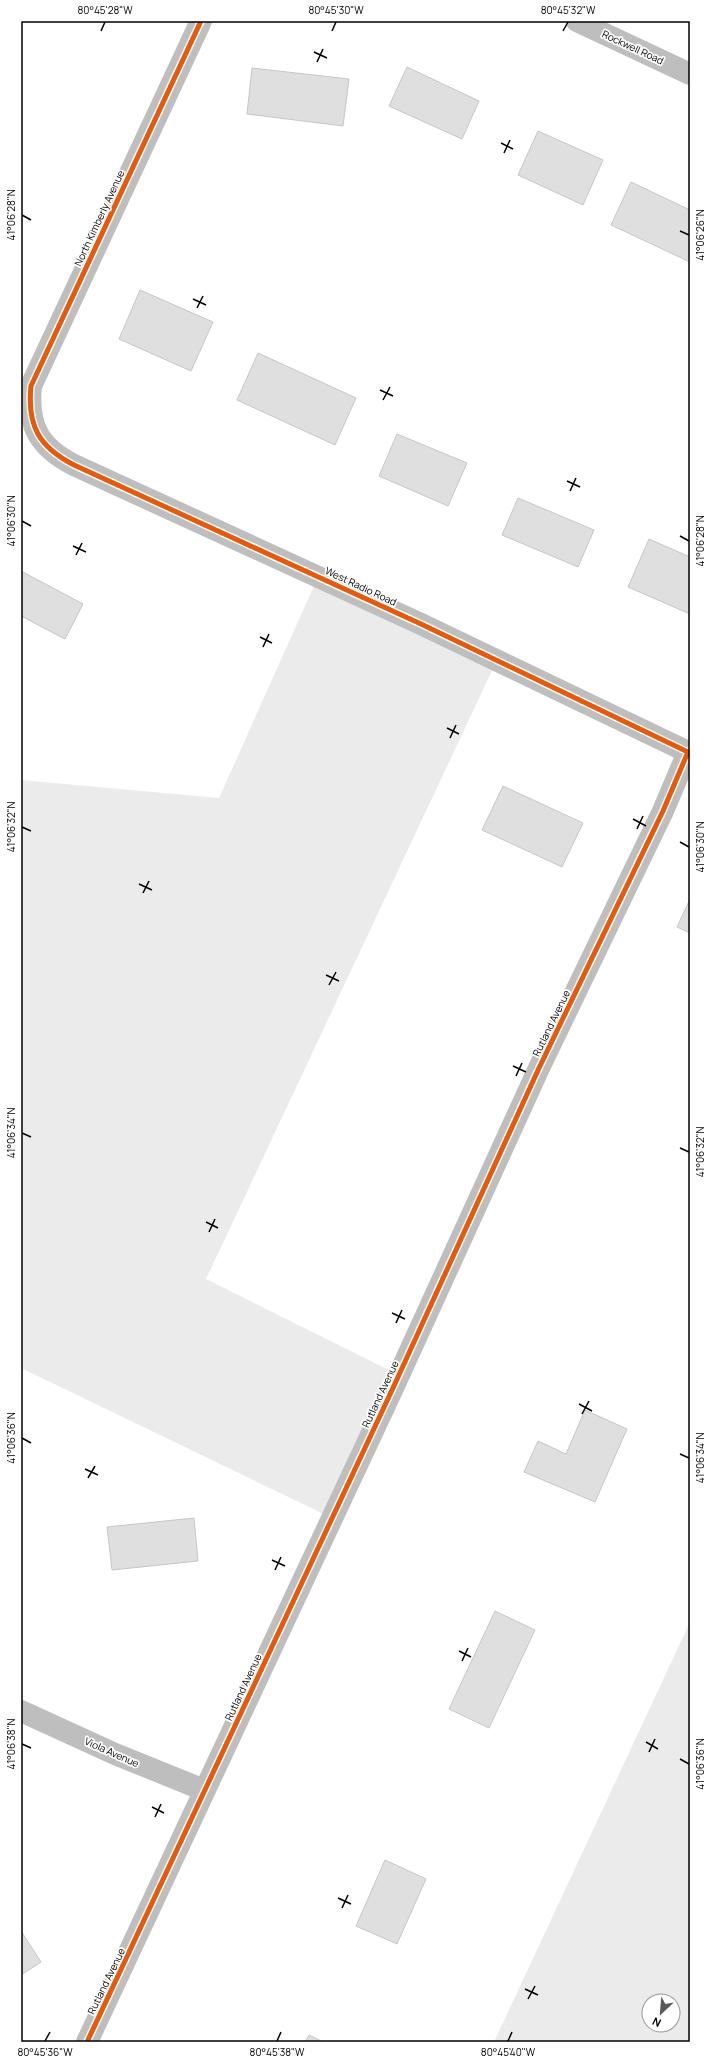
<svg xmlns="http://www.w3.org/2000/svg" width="711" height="2063" viewBox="0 0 711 2063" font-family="Manrope,sans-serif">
	<rect width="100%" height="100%" fill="#fff"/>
	<g fill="#ebebeb" fill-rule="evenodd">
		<path d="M318,577L497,660L206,1279L399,1375L332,1518L21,1368V780L219,798Z"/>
		<path d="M690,1622V2042H494ZM649,2001H673V2025H649Z"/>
	</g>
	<g fill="#dfdfdf" stroke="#c6c6c6">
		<path d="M407,67L479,101L462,139L389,106Z"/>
		<path d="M252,68L349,79L343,126L247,114Z"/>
		<path d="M538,131L603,160L583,205L518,175Z"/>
		<path d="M631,182L690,210V262L611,225Z"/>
		<path d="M140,290L213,322L191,371L119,339Z"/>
		<path d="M258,353L356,398L335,445L237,400Z"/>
		<path d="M397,434L467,463L448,506L379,476Z"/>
		<path d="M518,498L594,530L578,567L502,535Z"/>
		<path d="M649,539L690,557V614L628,587Z"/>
		<path d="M21,571L83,604L65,639L21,616Z"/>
		<path d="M503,786L583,823L562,867L482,830Z"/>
		<path d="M690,899V933L677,927Z"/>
		<path d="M585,1410L627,1429L595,1502L524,1472L538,1441L566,1454Z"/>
		<path d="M194,1518L198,1561L112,1570L107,1527Z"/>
		<path d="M495,1611L535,1630L489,1728L449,1709Z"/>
		<path d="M385,1860L426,1879L397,1944L356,1926Z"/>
		<path d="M21,1931L41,1962L21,1975Z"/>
		<path d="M309,2035L323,2042H305Z"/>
	</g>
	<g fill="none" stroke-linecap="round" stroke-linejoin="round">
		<g stroke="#bebebe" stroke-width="22">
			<path d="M201,21L31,386C27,426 39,447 74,465L421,624L690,753"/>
			<path d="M577,21L690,74"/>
			<path d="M21,1711L115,1754L204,1790"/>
			<path d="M87,2042L393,1388L539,1068L663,811L688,752"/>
		</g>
		<g stroke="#fff" stroke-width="8">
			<g id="cycleway">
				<path d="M201,21L31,386C27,426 39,447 74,465L421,624L690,753"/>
				<path d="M87,2042L393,1388L539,1068L663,811L688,752"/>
			</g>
		</g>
		<use href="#cycleway" stroke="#e8590c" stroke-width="5"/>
	</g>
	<path fill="none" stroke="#000" stroke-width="1.5" d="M101,31L105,22M332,31L336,22M563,31L568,22M314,52L327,58M317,62L323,49M501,143L513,149M504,153L510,140M22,215L31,220M680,231L689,235M193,299L206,305M197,308L203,296M380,390L393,396M383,400L390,387M567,481L580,487M570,491L576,478M22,521L31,526M680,536L689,541M73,546L86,552M76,555L82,543M260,637L272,643M263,647L269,634M447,728L459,734M450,738L456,725M633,819L646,826M22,827L31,831M637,829L643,816M680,842L689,847M139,884L152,890M143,893L149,881M326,975L339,981M329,985L336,972M513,1066L526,1072M516,1076L522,1063M22,1133L31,1137M680,1148L689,1152M206,1222L218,1228M209,1232L215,1219M392,1313L405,1319M396,1323L402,1310M579,1404L592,1411M582,1414L589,1401M22,1438L31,1443M680,1454L689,1458M85,1469L98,1475M88,1478L95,1466M272,1560L285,1566M275,1570L281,1557M459,1651L471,1657M462,1661L468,1648M646,1742L658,1749M22,1744L31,1748M649,1752L655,1739M680,1759L689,1764M152,1807L164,1813M155,1817L161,1804M338,1898L351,1904M342,1908L348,1895M525,1989L538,1995M528,1999L535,1986M45,2041L50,2032M277,2041L281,2032M508,2041L512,2032"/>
	<g text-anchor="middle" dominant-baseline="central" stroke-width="3.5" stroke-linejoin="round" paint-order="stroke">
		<g font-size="10" fill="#000" stroke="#fff">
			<text transform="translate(633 47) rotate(25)">Rockwell Road</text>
			<text transform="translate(99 218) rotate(-65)">North Kimberly Avenue</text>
			<text transform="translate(361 586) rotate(25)">West Radio Road</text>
			<text transform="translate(551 1023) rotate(-64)">Rutland Avenue</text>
			<text transform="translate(380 1394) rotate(-65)">Rutland Avenue</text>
			<text transform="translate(243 1687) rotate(-65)">Rutland Avenue</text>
			<text transform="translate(112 1752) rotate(24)">Viola Avenue</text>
			<text transform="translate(106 1981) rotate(-64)">Rutland Avenue</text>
		</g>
	</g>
	<rect width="711" height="2063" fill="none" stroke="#ffffff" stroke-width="44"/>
	<g transform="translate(661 2013) rotate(206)"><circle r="19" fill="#ffffff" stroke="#999999"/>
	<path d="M0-3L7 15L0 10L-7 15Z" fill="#595959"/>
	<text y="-6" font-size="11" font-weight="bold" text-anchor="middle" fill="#000000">N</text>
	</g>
	<rect x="22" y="22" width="667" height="2019" fill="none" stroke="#000" stroke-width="1.5"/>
	<g font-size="10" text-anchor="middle" fill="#000">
		<text x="105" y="14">80°45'28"W</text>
		<text x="336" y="14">80°45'30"W</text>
		<text x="568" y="14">80°45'32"W</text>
		<text transform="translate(11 215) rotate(-90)" y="4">41°06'28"N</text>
		<text transform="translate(700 235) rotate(-90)" y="4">41°06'26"N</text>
		<text transform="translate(11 521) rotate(-90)" y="4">41°06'30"N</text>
		<text transform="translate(700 541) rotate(-90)" y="4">41°06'28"N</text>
		<text transform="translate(11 827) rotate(-90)" y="4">41°06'32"N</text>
		<text transform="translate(700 847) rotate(-90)" y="4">41°06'30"N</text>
		<text transform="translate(11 1133) rotate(-90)" y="4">41°06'34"N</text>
		<text transform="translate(700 1152) rotate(-90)" y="4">41°06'32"N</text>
		<text transform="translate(11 1438) rotate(-90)" y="4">41°06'36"N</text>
		<text transform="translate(700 1458) rotate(-90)" y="4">41°06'34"N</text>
		<text transform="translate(11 1744) rotate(-90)" y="4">41°06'38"N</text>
		<text transform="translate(700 1764) rotate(-90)" y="4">41°06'36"N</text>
		<text x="45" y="2056">80°45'36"W</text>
		<text x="277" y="2056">80°45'38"W</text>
		<text x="508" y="2056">80°45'40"W</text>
	</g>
</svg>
